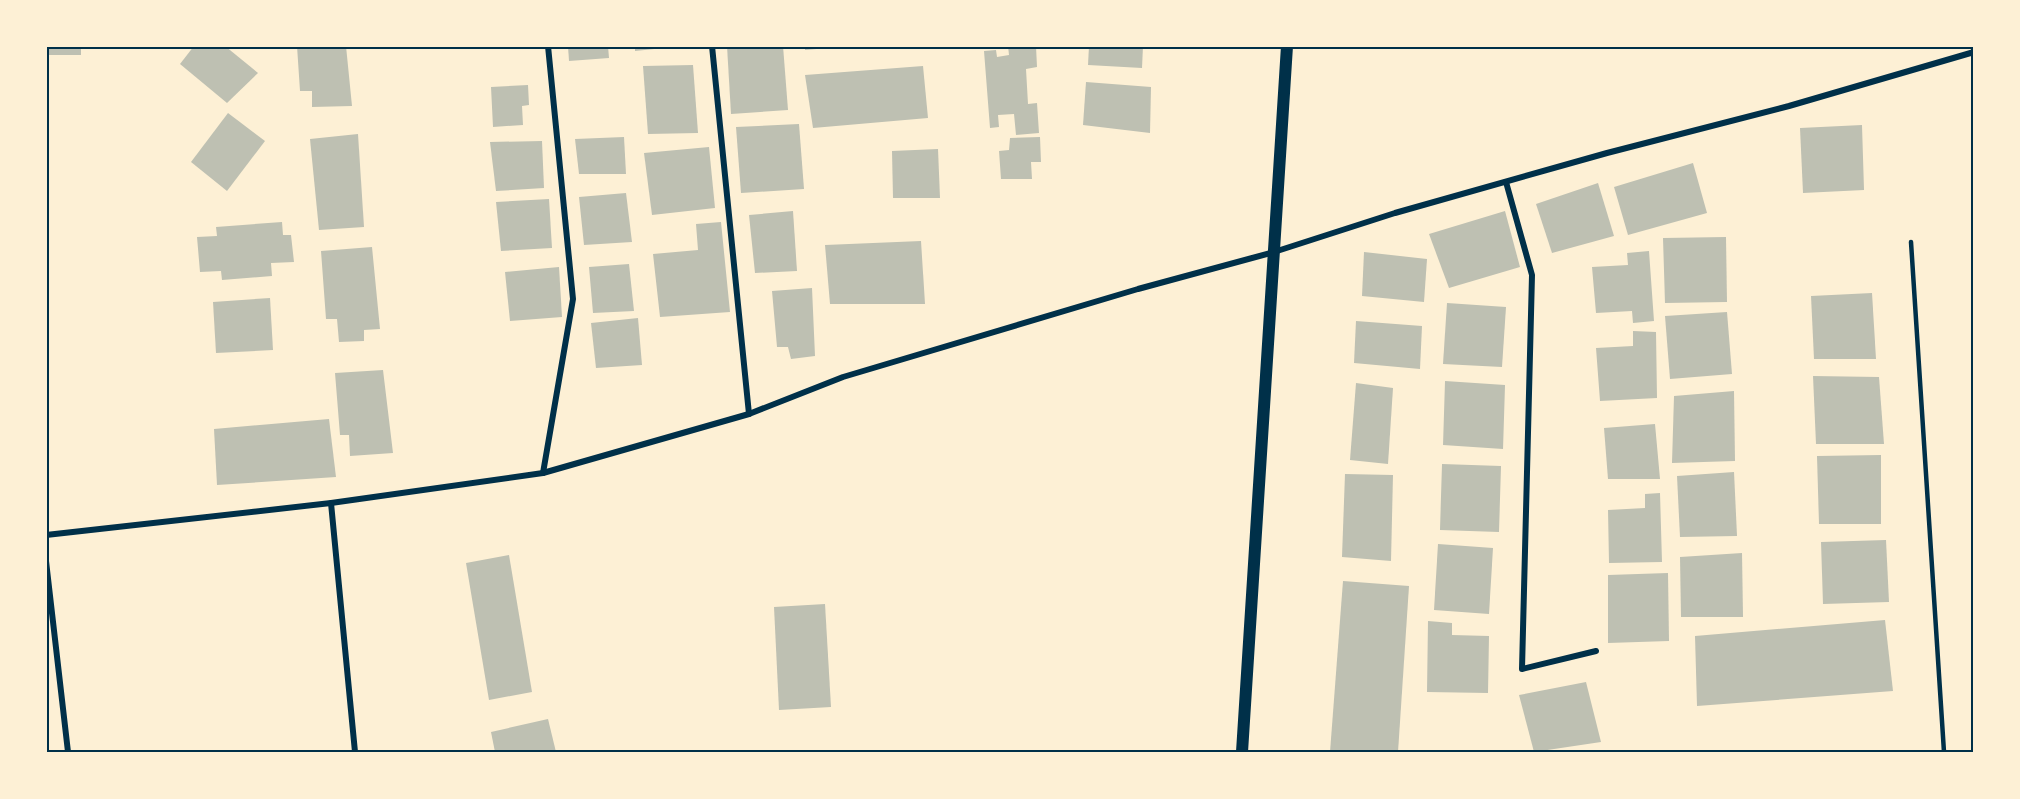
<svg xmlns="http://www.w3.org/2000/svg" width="2020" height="799" viewBox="0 0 2020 799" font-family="Signika,sans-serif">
	<rect width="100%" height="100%" fill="#fdf0d5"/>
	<g fill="#bec0b2">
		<rect x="46" y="46" width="35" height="9"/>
		<path d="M194,46H225L258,73L227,103L180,64Z"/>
		<path d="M297,46H346L352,106L312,107V91H300Z"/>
		<path d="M568,46H608L609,58L569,61Z"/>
		<path d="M635,46H664V48L635,51Z"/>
		<path d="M727,46H783L788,110L731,114Z"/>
		<path d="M805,46H828V48L805,50Z"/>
		<path d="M1008,46H1036L1037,67L1026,69L1028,104L1037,103L1039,133L1016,135L1014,114L998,115L999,127L990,128L984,51L996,50L997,57L1009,55Z"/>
		<path d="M1089,46H1143L1142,68L1088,65Z"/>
		<path d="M693,65L698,133L648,134L643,66Z"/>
		<path d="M923,66L928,118L813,128L805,75Z"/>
		<path d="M1086,82L1151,87L1150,133L1083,125Z"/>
		<path d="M528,85L529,105L522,106L523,125L493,127L491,87Z"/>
		<path d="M228,113L265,141L227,191L191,162Z"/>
		<path d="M799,124L804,189L741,193L736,127Z"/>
		<path d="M1862,125L1864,190L1803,193L1800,128Z"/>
		<path d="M358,134L364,227L319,230L310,139Z"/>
		<path d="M624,137L626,174H579L575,139Z"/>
		<path d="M1040,137L1041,162H1031L1032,179H1001L999,151L1009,150L1010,138Z"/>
		<path d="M542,141L544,188L496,191L490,142Z"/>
		<path d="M709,147L715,208L652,215L644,153Z"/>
		<path d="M938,149L940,198H893L892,151Z"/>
		<path d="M1693,163L1707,213L1628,235L1614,187Z"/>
		<path d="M1598,183L1614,236L1552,253L1536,204Z"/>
		<path d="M626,193L632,242L584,245L579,197Z"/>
		<path d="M549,199L552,248L501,251L496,202Z"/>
		<path d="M793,211L797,271L755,273L749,215Z"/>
		<path d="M1505,211L1520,267L1449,288L1429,234Z"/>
		<path d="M282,222L283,235H291L294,262L271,263L272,276L222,280L221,271L200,272L197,237L217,236L216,227Z"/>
		<path d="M721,222L730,312L660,317L653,254L698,250L696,224Z"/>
		<path d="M1726,237L1727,302L1665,303L1663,238Z"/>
		<path d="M921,241L925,304H830L825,245Z"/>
		<path d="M372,247L380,329L364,330V341L339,342L337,319H326L321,251Z"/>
		<path d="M1649,251L1654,321L1633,323L1632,311L1596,313L1592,267L1628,265L1627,253Z"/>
		<path d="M1364,252L1427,259L1424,302L1362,296Z"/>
		<path d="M629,264L634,311L593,313L589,267Z"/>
		<path d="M559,267L562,317L510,321L505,272Z"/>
		<path d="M812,288L815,356L791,359L788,347H777L772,291Z"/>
		<path d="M1872,293L1876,359H1814L1811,296Z"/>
		<path d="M270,298L273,350L216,353L213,302Z"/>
		<path d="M1447,303L1506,307L1502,367L1443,364Z"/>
		<path d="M1727,312L1732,374L1670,379L1665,316Z"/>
		<path d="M638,318L642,365L596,368L591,323Z"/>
		<path d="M1356,321L1422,326L1420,369L1354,363Z"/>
		<path d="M1633,331L1656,332L1657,398L1600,401L1596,348L1633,346Z"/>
		<path d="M383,370L393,453L350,456L349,435H340L335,373Z"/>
		<path d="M1813,376L1879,377L1884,444H1816Z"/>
		<path d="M1445,381L1505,385L1503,449L1443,445Z"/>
		<path d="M1356,383L1393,388L1388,464L1350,460Z"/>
		<path d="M1734,391L1735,461L1672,463L1674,396Z"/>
		<path d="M329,419L336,477L217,485L214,429Z"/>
		<path d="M1655,424L1660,479H1608L1604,428Z"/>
		<path d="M1881,455V524H1819L1817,456Z"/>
		<path d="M1442,464L1501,466L1499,532L1440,530Z"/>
		<path d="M1734,472L1737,536L1680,537L1677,476Z"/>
		<path d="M1345,474L1393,475L1391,561L1342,557Z"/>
		<path d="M1660,493L1662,562L1609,563L1608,510L1645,508V494Z"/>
		<path d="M1886,540L1889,602L1823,604L1821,542Z"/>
		<path d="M1438,544L1493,548L1489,614L1434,610Z"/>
		<path d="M1742,553L1743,617H1681L1680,557Z"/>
		<path d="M509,555L532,692L489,700L466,563Z"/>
		<path d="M1668,573L1669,641L1608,643V575Z"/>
		<path d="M1343,581L1409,586L1398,752H1330Z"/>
		<path d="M825,604L831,707L779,710L774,607Z"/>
		<path d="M1885,620L1893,691L1697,706L1695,636Z"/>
		<path d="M1428,621L1452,623V635L1489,636L1488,693L1427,692Z"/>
		<path d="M1586,682L1601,742L1534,752L1519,695Z"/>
		<path d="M548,719L556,752H495L491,732Z"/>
	</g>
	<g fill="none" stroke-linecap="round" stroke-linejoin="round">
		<path stroke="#003049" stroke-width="4.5" d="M1911,242L1944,752"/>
		<g stroke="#003049" stroke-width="6">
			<path d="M712,46L749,414"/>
			<path d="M1506,182L1532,275L1522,669L1596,651"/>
			<path d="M543,473L573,299L548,46"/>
			<path d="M331,503L355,752"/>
			<path d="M46,535L331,503L543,473L749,414L843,377L1138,289L1274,252L1395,213L1607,153L1789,106L1974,52"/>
			<path d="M46,561L68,752"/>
		</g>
		<path stroke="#003049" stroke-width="12" d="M1242,752L1287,46"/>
	</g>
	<rect width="2020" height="799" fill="none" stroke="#fdf0d5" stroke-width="96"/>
	<rect x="48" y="48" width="1924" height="703" fill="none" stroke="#003049" stroke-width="2"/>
</svg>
